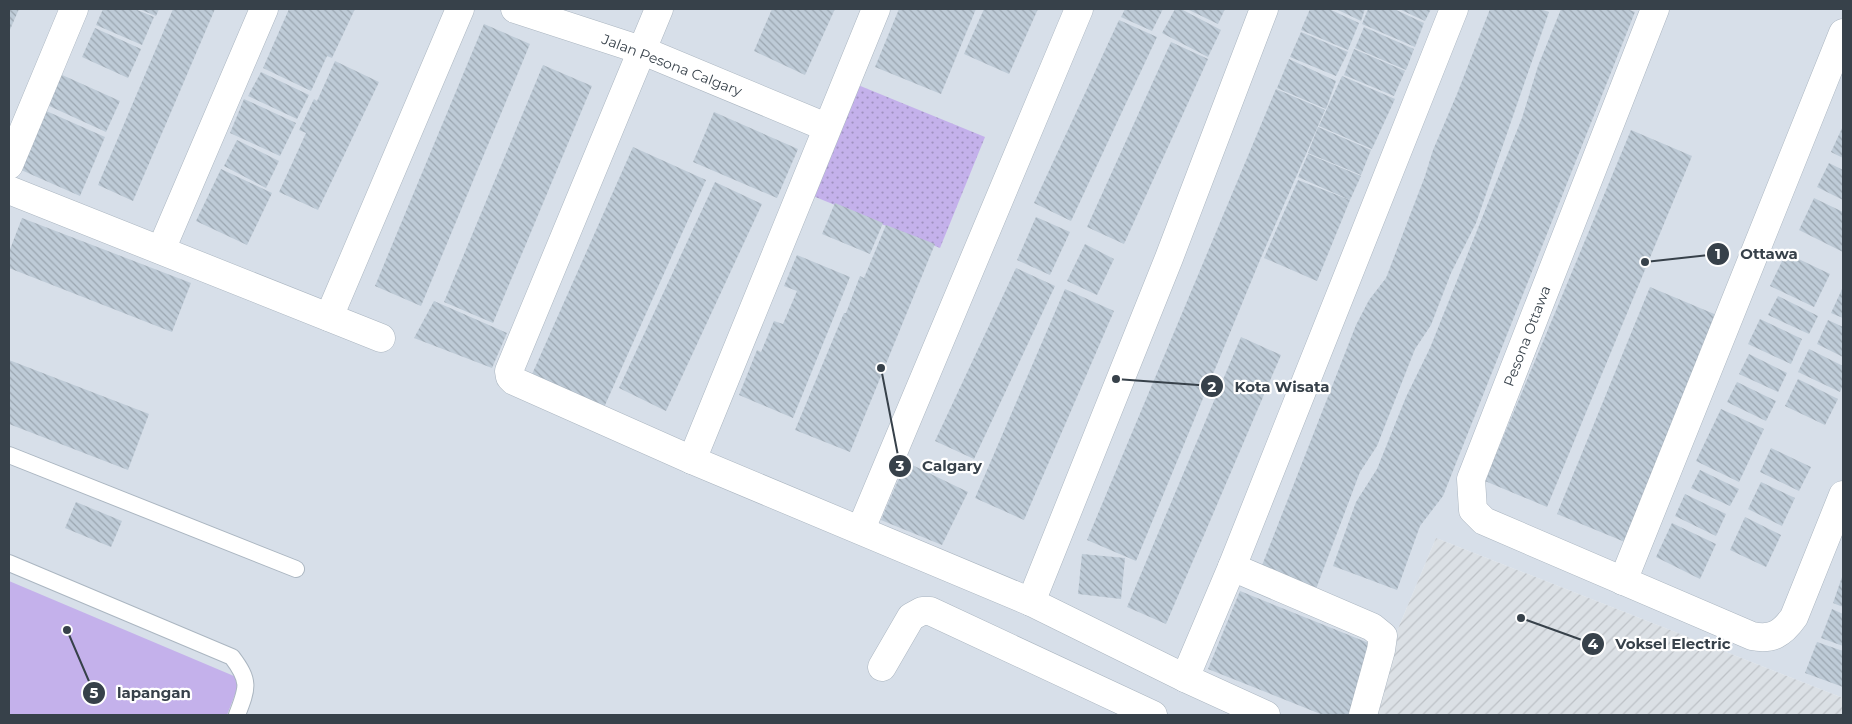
<svg xmlns="http://www.w3.org/2000/svg" width="1852" height="724" viewBox="0 0 1852 724" font-family="Montserrat,sans-serif">
	<defs>
		<pattern id="industrial-furrows" width="10" height="10" patternUnits="userSpaceOnUse" patternTransform="scale(1.25)"><rect width="10" height="10" fill="#dbe0e5"/><path d="M-1 1l2-2M0 10L10 0M9 11l2-2" fill="none" stroke="#bdc1c6"/></pattern>
		<pattern id="park-dots" width="8" height="8" patternUnits="userSpaceOnUse" patternTransform="scale(1.25)"><rect width="8" height="8" fill="#c4b1eb"/><path d="M2 2h.1M6 6h.1" fill="none" stroke="#a092c0" stroke-width="1.8" stroke-linecap="round"/></pattern>
		<pattern id="building-back-hatch" width="6" height="6" patternUnits="userSpaceOnUse" patternTransform="scale(1.25)"><rect width="6" height="6" fill="#becbd7"/><path d="M-1 5l2 2M0 0l6 6M5-1l2 2" fill="none" stroke="#9ba6b0"/></pattern>
	</defs>
	<rect width="100%" height="100%" fill="#e9eef5"/>
	<path fill="#d7dfe9" d="M9,9H1843V698L1436,538L1362,715H9Z"/>
	<path fill="url(#industrial-furrows)" d="M1436,538L1843,698V715H1362Z"/>
	<path fill="#c4b1eb" d="M9,581L241,679L227,715H9Z"/>
	<path fill="url(#park-dots)" d="M858,85L985,137L940,248L813,196Z"/>
	<g fill="url(#building-back-hatch)">
		<path d="M9,9H19L9,32Z"/>
		<path d="M103,9H135L154,17L142,45L96,25Z"/>
		<path d="M139,9H159L156,16Z"/>
		<path d="M173,9H215L133,201L98,185Z"/>
		<path d="M289,9H355L332,58L327,56L311,91L263,68Z"/>
		<path d="M772,9H835L805,75L754,51Z"/>
		<path d="M899,9H976L941,94L875,67Z"/>
		<path d="M984,9H1038L1009,74L964,54Z"/>
		<path d="M1125,9H1163L1152,31L1121,17Z"/>
		<path d="M1175,9H1181L1221,30L1208,57L1162,33Z"/>
		<path d="M1187,9H1225L1218,24Z"/>
		<path d="M1310,9H1329L1359,23L1348,50L1301,30Z"/>
		<path d="M1336,9H1365L1361,21Z"/>
		<path d="M1368,9H1394L1424,23L1415,47L1362,24Z"/>
		<path d="M1399,9H1431L1425,21Z"/>
		<path d="M1490,9H1540L1549,12L1476,223L1451,273L1431,325L1415,349L1377,446L1360,472L1316,589L1261,568L1356,325L1369,300L1386,278L1425,176L1433,150L1457,94Z"/>
		<path d="M1561,9H1627L1635,12L1443,496L1420,526L1397,590L1333,566L1356,502L1377,469L1406,397L1430,348L1522,118L1538,66Z"/>
		<path d="M1119,20L1157,37L1071,221L1034,203Z"/>
		<path d="M484,24L530,44L421,306L375,286Z"/>
		<path d="M1364,27L1414,49L1406,70L1355,48Z"/>
		<path d="M95,28L141,49L128,78L82,57Z"/>
		<path d="M1301,32L1348,52L1336,76L1290,57Z"/>
		<path d="M1171,42L1208,59L1124,244L1087,227Z"/>
		<path d="M1354,49L1405,71L1394,96L1344,75Z"/>
		<path d="M1289,59L1336,81L1326,109L1277,88Z"/>
		<path d="M335,61L379,82L318,210L279,192L306,133L299,130L314,99L317,101Z"/>
		<path d="M543,65L592,86L493,323L444,302Z"/>
		<path d="M261,72L309,95L297,119L248,96Z"/>
		<path d="M60,74L120,101L106,132L47,105Z"/>
		<path d="M1342,76L1395,99L1372,149L1319,126Z"/>
		<path d="M1276,89L1325,110L1260,260L1136,561L1087,540Z"/>
		<path d="M244,99L296,123L280,156L230,133Z"/>
		<path d="M44,110L105,137L80,196L19,169Z"/>
		<path d="M714,112L798,149L777,198L693,162Z"/>
		<path d="M1843,126V158L1831,152Z"/>
		<path d="M1318,127L1371,150L1361,175L1308,153Z"/>
		<path d="M1631,130L1692,156L1547,507L1485,481Z"/>
		<path d="M237,140L279,161L266,188L224,166Z"/>
		<path d="M633,147L706,180L601,414L529,381Z"/>
		<path d="M1308,154L1361,176L1350,200L1298,177Z"/>
		<path d="M1829,163L1843,170V200L1817,187Z"/>
		<path d="M221,169L272,193L247,245L196,221Z"/>
		<path d="M1298,180L1350,200L1317,281L1264,258Z"/>
		<path d="M715,182L762,204L666,411L619,388Z"/>
		<path d="M1814,198L1843,212V252L1799,230Z"/>
		<path d="M835,203L883,223L870,254L822,234Z"/>
		<path d="M1036,217L1070,232L1050,275L1017,260Z"/>
		<path d="M22,218L191,283L172,332L9,268V252Z"/>
		<path d="M886,225L935,244L850,452L795,430L844,313H846L860,276L864,278Z"/>
		<path d="M1085,244L1114,259L1097,295L1067,281Z"/>
		<path d="M1786,253L1830,274L1814,307L1770,286Z"/>
		<path d="M797,255L850,277L793,418L739,395L757,350L761,352L774,321L783,324L797,291L784,286Z"/>
		<path d="M1016,268L1055,286L974,459L935,441Z"/>
		<path d="M1650,287L1719,316L1625,542L1557,514Z"/>
		<path d="M1843,287V318L1831,313Z"/>
		<path d="M1065,289L1114,311L1024,520L975,498Z"/>
		<path d="M1778,296L1818,316L1809,334L1768,315Z"/>
		<path d="M434,301L507,333L492,368L414,338Z"/>
		<path d="M1760,319L1802,339L1791,364L1748,344Z"/>
		<path d="M1828,320L1843,327V357L1817,344Z"/>
		<path d="M1241,337L1281,355L1166,624L1127,607Z"/>
		<path d="M1809,349L1843,366V385L1840,392L1798,372Z"/>
		<path d="M1749,354L1787,373L1778,392L1739,374Z"/>
		<path d="M9,360L149,414L128,470L9,424Z"/>
		<path d="M1798,379L1838,399L1825,425L1785,406Z"/>
		<path d="M1737,382L1776,401L1766,421L1727,402Z"/>
		<path d="M1721,409L1764,429L1739,482L1696,461Z"/>
		<path d="M1771,448L1811,467L1799,491L1760,472Z"/>
		<path d="M906,462L968,492L942,545L881,520Z"/>
		<path d="M1700,470L1739,489L1730,506L1691,488Z"/>
		<path d="M1761,482L1795,498L1782,526L1748,509Z"/>
		<path d="M1685,494L1726,514L1716,536L1675,516Z"/>
		<path d="M76,502L122,521L111,547L65,528Z"/>
		<path d="M1745,517L1781,535L1766,567L1730,550Z"/>
		<path d="M1672,523L1716,544L1700,579L1656,557Z"/>
		<path d="M1082,554L1125,558L1121,599L1078,594Z"/>
		<path d="M1843,574V607L1833,603Z"/>
		<path d="M1240,591L1376,646L1348,715H1323L1208,669Z"/>
		<path d="M1832,609L1843,614V646L1821,638Z"/>
		<path d="M1817,642L1843,651V687L1805,673Z"/>
	</g>
	<g fill="none" stroke-linecap="round" stroke-linejoin="round">
		<g stroke="#abb6c1" stroke-width="18">
			<g id="service">
				<path d="M9,455L296,569"/>
				<path d="M9,563L232,657C250,681 248,687 237,715"/>
			</g>
		</g>
		<g stroke="#abb6c1" stroke-width="29">
			<g id="minor">
				<path d="M515,9L641,50L826,127"/>
				<path d="M659,9L509,371L510,377L514,381L692,460L1031,602L1185,678L1266,715"/>
				<path d="M1655,9L1471,479L1473,510L1484,521L1752,636C1772,640 1782,634 1794,617L1843,495"/>
				<path d="M9,165L74,9"/>
				<path d="M9,190L381,338"/>
				<path d="M161,250L264,9"/>
				<path d="M329,317L460,9"/>
				<path d="M692,460L876,9"/>
				<path d="M861,529L1079,9"/>
				<path d="M1232,567L1372,627L1383,636L1381,650L1363,715"/>
				<path d="M1623,581L1843,33"/>
				<path d="M1031,602L1169,258L1264,9"/>
				<path d="M882,667L911,617L922,611H930L1153,715"/>
				<path d="M1185,678L1232,567L1454,9"/>
			</g>
		</g>
		<use href="#service" stroke="#fff" stroke-width="16"/>
		<use href="#minor" stroke="#fff" stroke-width="28"/>
	</g>
	<g text-anchor="middle" dominant-baseline="central" stroke-width="4.5" stroke-linejoin="round" paint-order="stroke">
		<g font-size="14" fill="#37414a" stroke="#fff">
			<text transform="translate(672 65) rotate(21)">Jalan Pesona Calgary</text>
			<text transform="translate(1527 336) rotate(-69)">Pesona Ottawa</text>
		</g>
	</g>
	<path fill="none" stroke="#37414a" stroke-width="2" d="M1645 262L1718 254M1116 379L1212 386M881 368L900 466M1521 618L1593 644M67 630L94 693"/>
	<g fill="#37414a" stroke="#fff" stroke-width="2">
		<circle cx="1645" cy="262" r="5"/>
		<circle cx="1116" cy="379" r="5"/>
		<circle cx="881" cy="368" r="5"/>
		<circle cx="1521" cy="618" r="5"/>
		<circle cx="67" cy="630" r="5"/>
		<circle cx="1718" cy="254" r="12"/>
		<circle cx="1212" cy="386" r="12"/>
		<circle cx="900" cy="466" r="12"/>
		<circle cx="1593" cy="644" r="12"/>
		<circle cx="94" cy="693" r="12"/>
	</g>
	<g font-size="15" text-anchor="middle" font-weight="bold" fill="#fff">
		<text x="1718" y="259">1</text>
		<text x="1212" y="392">2</text>
		<text x="900" y="471">3</text>
		<text x="1593" y="649">4</text>
		<text x="94" y="698">5</text>
	</g>
	<g font-size="15" text-anchor="middle" font-weight="bold" fill="#37414a" stroke="#fff" stroke-width="4.5" stroke-linejoin="round" paint-order="stroke">
		<text x="1769" y="259">Ottawa</text>
		<text x="1282" y="392">Kota Wisata</text>
		<text x="952" y="471">Calgary</text>
		<text x="1673" y="649">Voksel Electric</text>
		<text x="154" y="698">lapangan</text>
	</g>
	<rect width="1852" height="724" fill="none" stroke="#37414a" stroke-width="20"/>
</svg>
